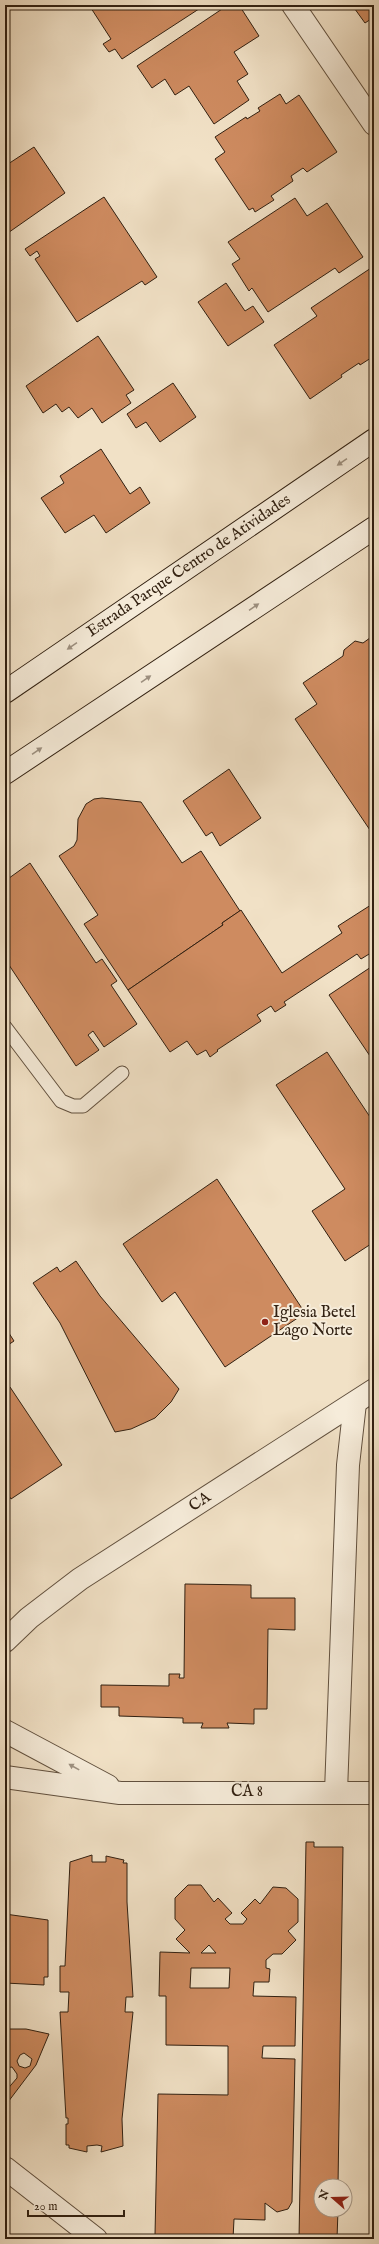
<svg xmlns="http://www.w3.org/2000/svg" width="379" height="2244" viewBox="0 0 379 2244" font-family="'IM FELL English',serif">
	<rect width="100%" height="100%" fill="#f1e1c6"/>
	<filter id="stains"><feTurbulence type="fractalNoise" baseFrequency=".005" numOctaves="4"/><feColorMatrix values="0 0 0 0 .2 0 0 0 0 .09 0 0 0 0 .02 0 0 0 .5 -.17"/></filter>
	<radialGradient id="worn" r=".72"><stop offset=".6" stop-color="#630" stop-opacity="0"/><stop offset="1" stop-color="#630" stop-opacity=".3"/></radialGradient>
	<g fill="#ce8b60" stroke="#312011" fill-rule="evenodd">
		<path d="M89,5H205L122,59L115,49L109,52L103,44L111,39Z"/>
		<path d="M228,5H239L259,36L234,52L248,74L237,81L249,100L214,124L189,86L175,95L165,79L152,88L137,66Z"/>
		<path d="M352,5H374V17L365,23Z"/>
		<path d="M280,94L286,104L299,95L337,152L307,172L303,168L291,176L293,181L271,196L274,200L255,212L253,208L249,210L215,159L225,152L215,137L246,117L247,119L260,111L258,108Z"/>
		<path d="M34,147L65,193L5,235V166Z"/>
		<path d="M104,197L157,277L145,285L142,281L77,322L35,259L40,256L37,251L30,256L25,249Z"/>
		<path d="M295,198L307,216L327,203L363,257L339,273L335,268L268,312L252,288L249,291L232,264L240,259L228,242Z"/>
		<path d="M374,266V356L360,365L359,363L341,375L342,377L310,399L274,345L317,316L311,308Z"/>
		<path d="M226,283L245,311L253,306L264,322L228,346L198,302Z"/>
		<path d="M98,336L134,390L126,395L131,403L102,423L92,408L78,418L69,407L62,412L56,404L43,413L26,386Z"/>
		<path d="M173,383L196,417L160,442L146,422L136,428L127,414Z"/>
		<path d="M101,449L130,494L140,487L150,503L106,533L94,515L65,533L41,498L64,483L60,476Z"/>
		<path d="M374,635V836L295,719L317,704L303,683L343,656L344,650L355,641L363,643Z"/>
		<path d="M229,769L261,818L220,846L212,832L206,836L183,801Z"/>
		<path d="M102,798L141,802L182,863L201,851L240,911L222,923L223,925L128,990L84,924L98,915L59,856L74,846L77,840L78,819L86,804L94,799Z"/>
		<path d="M30,863L96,963L102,959L117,981L111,985L137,1024L104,1047L93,1031L88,1035L99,1050L76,1066L5,959V881Z"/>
		<path d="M374,903V951L361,959L357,954L284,1002L286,1005L275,1012L271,1006L257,1015L261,1021L217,1050L218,1051L210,1057L206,1050L197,1055L187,1041L170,1052L128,990L223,925L222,923L241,910L282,973L342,933L338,926Z"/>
		<path d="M374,965V1062L329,995Z"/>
		<path d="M327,1052L374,1123V1242L345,1261L312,1211L345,1189L276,1085Z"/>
		<path d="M217,1179L305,1313L225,1367L175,1292L162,1302L123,1244Z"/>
		<path d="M76,1261L100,1296L179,1389L171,1402L155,1418L131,1429L115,1432L60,1323L33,1283L57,1267L60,1272Z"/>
		<path d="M5,1327L14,1341L5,1347Z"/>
		<path d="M10,1387L62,1465L11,1499L5,1489V1390Z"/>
		<path d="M185,1584L251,1585V1598H295V1630L268,1629L267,1709H254V1724L227,1723L229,1728H201L203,1723H183V1718L119,1716V1707H101V1685L169,1686V1674H180L179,1678H184Z"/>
		<path d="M306,1842H314V1847H343L338,2186H321V2210H338L337,2239H299Z"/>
		<path d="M92,1855V1862H106V1856L124,1860L123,1863H127V1902L133,1997H126L125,2012H133L122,2119L123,2146L101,2152L102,2146L97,2145L87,2146V2152L69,2148V2145H66V2124H68V2118H66L60,2012H68L69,1992H60V1966H65L70,1862Z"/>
		<path d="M188,1885H201L214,1902L218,1898L232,1913L225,1919L230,1924H243L247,1919L241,1913L255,1899L260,1904L273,1887L286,1888L298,1899V1922L288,1931L296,1940L282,1954H273L266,1960V1968L270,1969L269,1982H254L253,1996L296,1997L295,2046H263L262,2058L295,2059L292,2202L288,2209L277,2212L265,2203V2220L234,2219L233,2239H162L155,2235L158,2094L228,2095V2046L166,2045V1996H159L160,1952L190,1953L176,1939L185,1930L175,1919V1898ZM209,1945L216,1953H201ZM191,1968H230L229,1988H190Z"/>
		<path d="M5,1914L48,1920V1977H44V1985L5,1983Z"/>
		<path d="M5,2029H26L49,2034L36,2065L5,2106V2092L17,2078V2074L12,2067L5,2068ZM24,2053L32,2059L30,2066L25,2068L19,2066L17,2061L20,2055Z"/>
	</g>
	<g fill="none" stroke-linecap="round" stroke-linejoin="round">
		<g stroke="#61503e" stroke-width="15">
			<path id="service" d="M5,1027L61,1101L73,1106H83L122,1073"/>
		</g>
		<g stroke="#61503e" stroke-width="24">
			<g id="minor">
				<path d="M293,5L374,124"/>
				<path d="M336,1792L348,1465L355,1403"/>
				<path d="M5,2168L96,2239"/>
			</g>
		</g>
		<g stroke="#61503e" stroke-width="24">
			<g id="tertiary">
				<path d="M5,1641L29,1618L80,1579L374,1390"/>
				<path d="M5,1731L108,1786"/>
				<path d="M5,1777L120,1793H374"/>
			</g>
		</g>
		<g stroke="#312011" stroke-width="24">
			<g id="secondary">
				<path d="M5,692L374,440"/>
				<path d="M5,773L374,528"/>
			</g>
		</g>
		<use href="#service" stroke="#f6ecda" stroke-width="13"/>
		<use href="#minor" stroke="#f6ecda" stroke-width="22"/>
		<use href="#tertiary" stroke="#f6ecda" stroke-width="22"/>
		<use href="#secondary" stroke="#f6ecda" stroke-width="22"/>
	</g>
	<defs><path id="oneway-solid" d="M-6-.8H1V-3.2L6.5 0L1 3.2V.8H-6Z"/></defs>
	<g fill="#9d9080">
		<use href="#oneway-solid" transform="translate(342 462) rotate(146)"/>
		<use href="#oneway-solid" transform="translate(254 607) rotate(-34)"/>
		<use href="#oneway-solid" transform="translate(72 646) rotate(146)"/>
		<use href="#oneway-solid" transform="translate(146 679) rotate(-34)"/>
		<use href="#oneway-solid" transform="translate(37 751) rotate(-34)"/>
		<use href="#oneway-solid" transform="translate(74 1767) rotate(-151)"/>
	</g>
	<circle fill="#8f2418" stroke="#f6ecda" stroke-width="1.5" cx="265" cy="1322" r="4"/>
	<g text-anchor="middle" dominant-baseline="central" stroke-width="4" stroke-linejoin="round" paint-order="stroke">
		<g font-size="16" fill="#312011" stroke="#f6ecda">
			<text transform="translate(189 566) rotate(-34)">Estrada Parque Centro de Atividades</text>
			<text transform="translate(200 1502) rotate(-33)">CA</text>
			<text x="247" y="1792">CA 8</text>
		</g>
		<g font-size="16" fill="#312011" stroke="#f6ecda" text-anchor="start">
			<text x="273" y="1313">Iglesia Betel<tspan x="273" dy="18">Lago Norte</tspan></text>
		</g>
	</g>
	<rect width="379" height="2244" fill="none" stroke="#f1e1c6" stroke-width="20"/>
	<rect x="6" y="6" width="367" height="2232" fill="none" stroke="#312011" stroke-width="2"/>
	<rect x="10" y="10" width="359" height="2224" fill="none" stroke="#312011"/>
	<g transform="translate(333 2198) rotate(290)"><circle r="19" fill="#f6ecda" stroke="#a79a8a"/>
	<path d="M0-3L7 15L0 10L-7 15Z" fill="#8f2418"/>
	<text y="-6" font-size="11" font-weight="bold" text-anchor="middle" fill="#312011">N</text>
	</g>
	<path d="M28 2210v6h96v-6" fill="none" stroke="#312011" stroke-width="2"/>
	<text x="34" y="2210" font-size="12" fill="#312011" stroke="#f6ecda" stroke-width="3" paint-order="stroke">20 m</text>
	<rect width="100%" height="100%" filter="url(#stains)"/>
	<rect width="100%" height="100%" fill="url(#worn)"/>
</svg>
